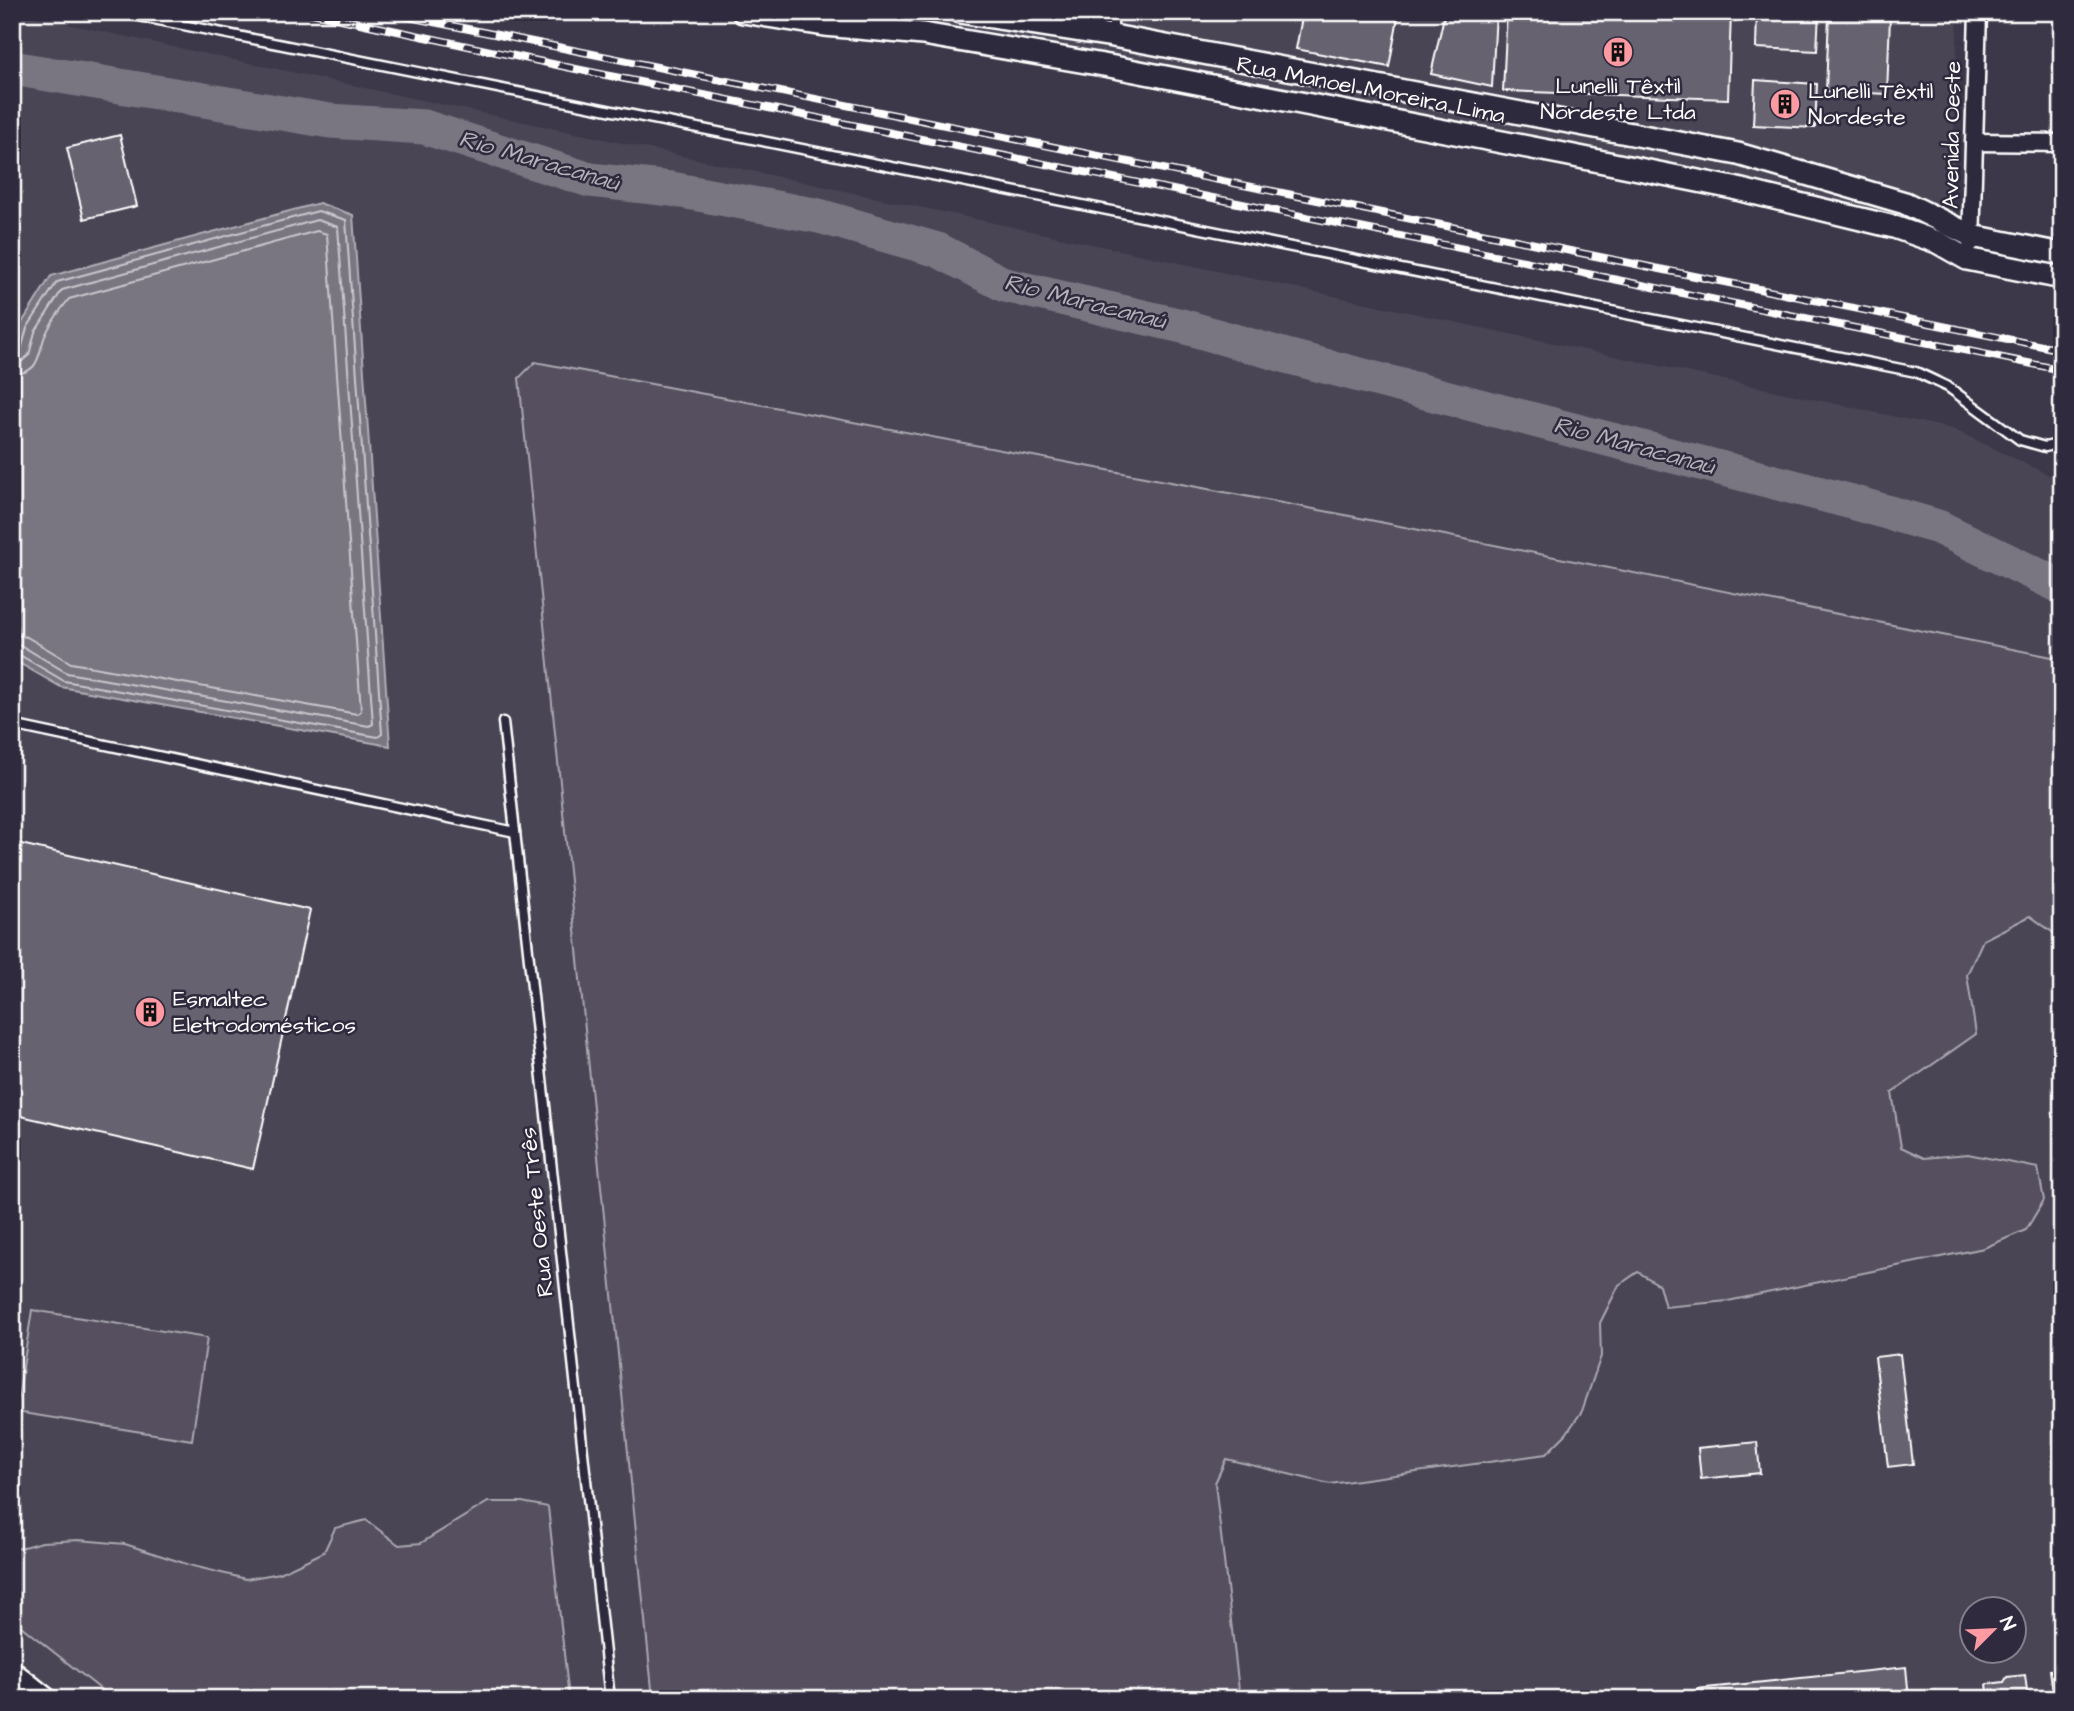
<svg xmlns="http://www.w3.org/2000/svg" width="2074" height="1711" viewBox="0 0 2074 1711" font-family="'Architects Daughter',sans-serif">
	<rect width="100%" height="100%" fill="#3c3749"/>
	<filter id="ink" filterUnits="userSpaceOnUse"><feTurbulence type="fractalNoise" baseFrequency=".0143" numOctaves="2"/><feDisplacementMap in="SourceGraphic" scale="14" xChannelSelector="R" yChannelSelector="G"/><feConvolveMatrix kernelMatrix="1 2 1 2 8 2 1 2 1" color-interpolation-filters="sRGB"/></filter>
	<g filter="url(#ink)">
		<g fill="#494455" fill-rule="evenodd">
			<path d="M12,12L1953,429L2062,481V1699H12ZM1972,1610H2014V1652H1972Z"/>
			<path d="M834,12H1958L1951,229L982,30Z"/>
		</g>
		<g fill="#555060" stroke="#aaa8b0" stroke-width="2">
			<path d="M535,362L1335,513L2062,659V939L2030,916L1983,940L1967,975L1976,1034L1892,1093L1901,1147L1924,1158L1968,1154L2038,1168L2044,1200L2026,1230L1984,1248L1728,1301L1665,1307L1659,1285L1638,1272L1619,1285L1600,1323L1601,1356L1582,1411L1566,1434L1546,1454L1330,1484L1226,1459L1215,1483L1240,1699H653L519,378Z"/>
			<path d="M32,1310L207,1338L192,1440L16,1412Z"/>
			<path d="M488,1502H522L548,1507L569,1699H113L12,1619V1550L42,1542L79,1540L125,1544L193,1566L246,1579L280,1573L324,1552L335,1528L366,1520L399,1545L421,1543Z"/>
		</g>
		<path fill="#797682" stroke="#afadb4" stroke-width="2" d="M319,203L353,215L390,746L61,687L12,659V363L20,326L51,276Z"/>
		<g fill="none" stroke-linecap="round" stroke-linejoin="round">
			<g stroke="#c9c8cd" stroke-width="2">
				<path d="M12,354L21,350L27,328L57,282L318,211L346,220L382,734L378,737L64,681L18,654L12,653"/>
				<path d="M12,363L21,362L29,355L35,332L62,290L317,220L338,227L373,724L369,726L67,673L22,646L12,644"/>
				<path d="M12,374C41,373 37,356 45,336C50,324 61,309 69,299L317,231L327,234L361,711L357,714L71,663L27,637L12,634"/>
			</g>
			<path stroke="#797682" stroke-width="35" d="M12,68L330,121L424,127L590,180L671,189L819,216L938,250L1005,285L1182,326L1290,357L1852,502L1938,527L2062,587"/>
		</g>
		<g fill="#666270" stroke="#fff" stroke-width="2">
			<path d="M1303,12H1399L1389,67L1296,49Z"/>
			<path d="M1445,12H1496L1492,87L1431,74Z"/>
			<path d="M1507,12H1731L1728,99L1503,91Z"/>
			<path d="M1757,12H1819L1817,51L1756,48Z"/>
			<path d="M1829,14L1890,17L1887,94L1826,91Z"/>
			<path d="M1755,80L1817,84L1815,128L1753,125Z"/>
			<path d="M120,135L137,206L84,219L67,148Z"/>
			<path d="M12,842L310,910L253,1169L12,1114Z"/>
			<path d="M1900,1354L1913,1464L1888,1467L1875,1357Z"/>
			<path d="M2056,1410H2062V1430L2059,1431Z"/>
			<path d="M1757,1442L1760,1473L1701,1479L1698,1448Z"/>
			<path d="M1906,1667L1909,1699H1698L1697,1689Z"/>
			<path d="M2062,1669V1699H2054L2050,1670Z"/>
			<path d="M2025,1675L2028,1699H1989L1987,1684L2004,1682L2007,1677Z"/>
		</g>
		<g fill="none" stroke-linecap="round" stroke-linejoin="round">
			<g stroke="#fff" stroke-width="13">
				<g id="lane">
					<path d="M118,12L1916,372L1948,387L2020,440L2045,447L2062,443"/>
					<path d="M1113,34V12"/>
					<path d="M503,722L610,1699"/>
					<path d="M12,725L515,832"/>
				</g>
			</g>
			<g stroke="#fff" stroke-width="21">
				<g id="street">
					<path d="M1974,142L2062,143"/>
					<path d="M1971,243L1978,12"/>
				</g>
			</g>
			<g stroke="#fff" stroke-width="26">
				<g id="secondary">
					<path d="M743,12L825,25L923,34L1109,66L1564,154L1733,188L1894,227L1937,242L1967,259L2062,278"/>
					<path d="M960,12L1113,36L1738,154L1905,203L1972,236L2062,254"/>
					<path d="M12,1672L46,1699"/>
				</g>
			</g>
			<use href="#lane" stroke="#2f2a3d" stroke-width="8"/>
			<use href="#street" stroke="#2f2a3d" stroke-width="16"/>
			<use href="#secondary" stroke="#2f2a3d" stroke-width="21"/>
			<g stroke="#fff" stroke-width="8">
				<g id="rail">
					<path d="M308,12L571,68L2062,370"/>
					<path d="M384,12L2062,350"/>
				</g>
			</g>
			<use href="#rail" stroke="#2f2a3d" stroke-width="5" stroke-dasharray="16" stroke-linecap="butt"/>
		</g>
	</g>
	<defs>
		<g id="building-disc" transform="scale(1.575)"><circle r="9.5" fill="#ff9aa2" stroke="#2f2a3d"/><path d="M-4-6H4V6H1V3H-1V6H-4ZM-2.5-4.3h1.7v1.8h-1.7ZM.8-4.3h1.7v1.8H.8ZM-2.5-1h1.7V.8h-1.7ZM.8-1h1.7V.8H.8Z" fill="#111"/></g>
	</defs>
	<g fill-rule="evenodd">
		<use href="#building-disc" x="1618" y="52"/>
		<use href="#building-disc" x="1785" y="104"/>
		<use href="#building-disc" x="150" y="1012"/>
	</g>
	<g text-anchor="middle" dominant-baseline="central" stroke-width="5" stroke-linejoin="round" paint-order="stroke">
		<g font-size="23" fill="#fff" stroke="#2f2a3d" text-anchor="start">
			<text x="1618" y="86" text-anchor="middle">Lunelli Têxtil<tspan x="1618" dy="26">Nordeste Ltda</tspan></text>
			<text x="1808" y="91">Lunelli Têxtil<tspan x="1808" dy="26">Nordeste</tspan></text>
			<text x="173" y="999">Esmaltec<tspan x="173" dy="26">Eletrodomésticos</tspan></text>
		</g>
		<g font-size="23" fill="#fff" stroke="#2f2a3d">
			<text transform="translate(1371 90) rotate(11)">Rua Manoel Moreira Lima</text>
			<text transform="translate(1952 135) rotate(-89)">Avenida Oeste</text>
			<text transform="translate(537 1212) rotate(-96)">Rua Oeste Três</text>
		</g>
		<g font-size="24" font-style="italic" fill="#b5b4ba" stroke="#2f2a3d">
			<text transform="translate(539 161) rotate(16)">Rio Maracanaú</text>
			<text transform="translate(1085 302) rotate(14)">Rio Maracanaú</text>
			<text transform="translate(1634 446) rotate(15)">Rio Maracanaú</text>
		</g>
	</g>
	<rect width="2074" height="1711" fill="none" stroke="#2f2a3d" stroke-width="42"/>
	<rect x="21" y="21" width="2032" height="1669" fill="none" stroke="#fff" stroke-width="2.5" filter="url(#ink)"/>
	<g transform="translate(1993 1630) rotate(66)"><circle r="33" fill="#2f2a3d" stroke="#827f8b" stroke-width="2"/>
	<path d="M0-5L12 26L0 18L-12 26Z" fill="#ff9aa2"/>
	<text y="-10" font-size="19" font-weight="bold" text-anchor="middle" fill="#ffffff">N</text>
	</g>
</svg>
